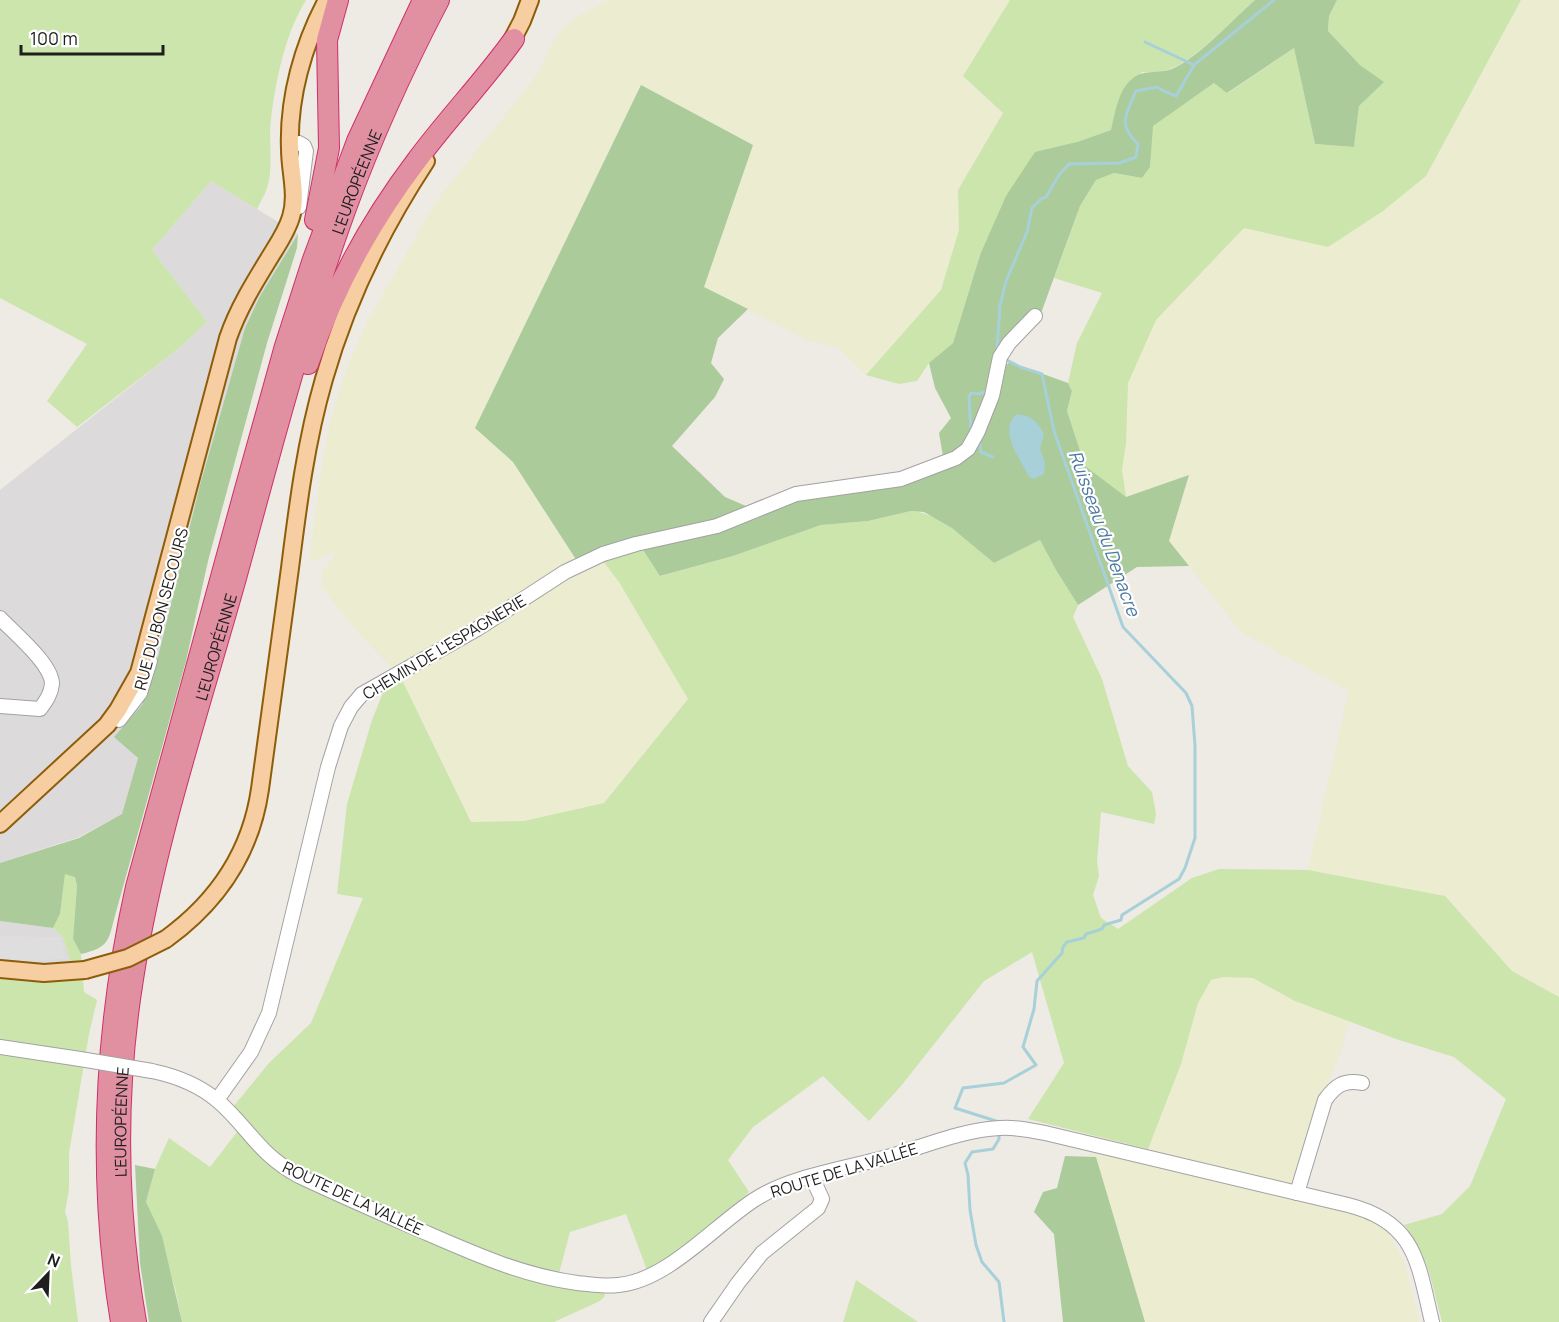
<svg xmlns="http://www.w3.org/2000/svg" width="1559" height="1322" viewBox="0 0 1559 1322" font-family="Manrope,sans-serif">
	<rect width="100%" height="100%" fill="#eeeae4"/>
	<g fill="#dcdadb">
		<path d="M211,181L298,234L260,296L245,328L200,485L155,669L142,705L115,737L138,758L122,814L79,837L0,863V490L178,349L207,322L152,250Z"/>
		<path d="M0,921L53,928L63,937L71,963L55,965L0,961Z"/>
	</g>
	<g fill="#ebecd0">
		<path d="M609,0H1010L963,76L1003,113L958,190L959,230L941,290L866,375L837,347L807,340L704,287L752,145L641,85L475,428L513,462L558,532L599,556L619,582L688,699L604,803L524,821L471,822L400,676L361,636L321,586L323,571L335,555L334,551L309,563L321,471L331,419L347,367L368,321L435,203L529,85L541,68L550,47L564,27L584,13Z"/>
		<path d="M1521,0H1559V997L1512,971L1445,896L1308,870L1349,691L1241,632L1169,541L1189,476L1126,497L1122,470L1126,444L1128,383L1156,320L1244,228L1328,247L1426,176Z"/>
		<path d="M1223,977L1253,978L1295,1001L1349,1022L1339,1057L1323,1095L1293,1198L1359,1214L1373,1221L1388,1233L1406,1266L1419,1322H1139L1101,1204L1087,1133L1148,1148L1181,1064L1198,1003L1211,980Z"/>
	</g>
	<g fill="#cbe5ad">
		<path d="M0,0H306C285,34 276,79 271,119C268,142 274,166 267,188C265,195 260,202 257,209L211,181L152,250L207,322L178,349L77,427L47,401L87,344L0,298Z"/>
		<path d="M1010,0H1255C1234,18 1194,61 1170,69C1161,72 1151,73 1142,72L1118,105L1111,130L1077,142L980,255L953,343L929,363L917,381L899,384L866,375L941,290L959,230L958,190L1003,113L963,76Z"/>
		<path d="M1337,0H1521L1426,176L1383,211L1328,247L1244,228L1156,320L1128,383L1126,444L1122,470L1126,497L1085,467L1067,411L1072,391L1068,383L1077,343L1102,293L1054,278L1080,206L1096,180L1114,173L1142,178L1150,167L1152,126L1214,83L1228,93L1294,48L1315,144L1354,147L1359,106L1383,82L1360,65L1328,31L1329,16Z"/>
		<path d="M911,511C944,514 970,543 994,563L1040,540L1056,570L1078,605L1073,617L1102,679L1128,766L1152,792L1156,814L1154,824L1101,812L1097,862L1099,876L1093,895L1101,918L1118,929L1192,878L1219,869L1308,870L1445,896L1512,971L1559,997V1322H1442C1432,1285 1429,1256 1404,1225L1442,1214L1470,1186L1506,1099L1454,1057L1396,1039L1295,1001L1253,978L1223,977L1211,980L1198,1003L1181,1064L1148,1149L1028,1119L1064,1063L1032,952L984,981L901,1086L869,1121L823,1076L753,1127L728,1160L749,1192C721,1221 682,1251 647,1270L626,1214L570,1232L559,1273L604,1292L605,1296L600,1301L554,1322H182L175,1288L146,1202L155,1169L169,1138L210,1167L244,1123L233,1107L269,1063L311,1023L363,898L337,894L347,804L372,720L387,683L400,676L471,822L524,821L604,803L688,699L619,582L599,556L638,542L661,576L733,556L821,525L868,521Z"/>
		<path d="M65,873L75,877L77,886L73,939L81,954L84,992L97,1000L89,1034L69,1153V1189L65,1212L68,1221L71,1266L78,1322H0V961L55,965L71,963L63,937L53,928L60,914Z"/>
		<path d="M856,1280L918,1322H843Z"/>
	</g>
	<g fill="#abcb9b">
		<path d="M1255,0H1337L1329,16L1328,31L1360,65L1384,82L1359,106L1354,147L1315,144L1294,48L1227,93L1214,83L1153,126L1150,167L1142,178L1114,173L1096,180L1080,206L1040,316L1012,343L1003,367L1010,362L1068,383L1072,391L1067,411L1085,466L1126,497L1189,475L1169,541L1189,566L1137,567L1078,605L1056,570L1040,540L994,563L952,528L924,512L911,511L868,521L821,525L733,556L660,576L638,542L579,564L513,462L475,428L641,85L753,145L704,287L748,309L718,338L711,363L724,379L715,397L672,446L725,497L746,506L791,488L836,489L944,462L939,433L951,418L935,388L929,363L953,343L980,255L1006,196L1035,152L1077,142L1111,130C1115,114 1118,90 1132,79C1143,69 1158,74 1172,69C1199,57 1232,20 1255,0Z"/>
		<path d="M298,234L297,248L267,343L208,561L186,661L116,912C108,940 111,947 81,954L73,939L77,886L75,877L65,874L60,914L53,928L0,921V863L79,838L122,814L138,758L114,737L142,705L155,669L200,485L245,328L260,296Z"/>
		<path d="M1065,1156L1096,1157L1145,1322H1063L1054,1234L1034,1212L1043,1192L1057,1188Z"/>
		<path d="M135,1165L155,1169L146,1202L162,1236L182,1322H149L140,1263Z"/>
	</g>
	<path fill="#dedede" d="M0,936L61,937L66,958L36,961L0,959Z"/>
	<path fill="#a7d0d9" d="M1017,414C1032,416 1037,421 1044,434L1040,449L1045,463L1044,474L1034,479L1029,477C1021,460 997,430 1017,414Z"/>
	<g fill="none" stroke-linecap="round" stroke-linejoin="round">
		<g stroke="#a7d0d9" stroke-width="3">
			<path d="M1145,42L1194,65"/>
			<path d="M997,350L1000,306L1006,281L1027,232L1032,208L1041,199L1046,197L1059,175L1069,164L1120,163L1136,157L1138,144C1117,124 1126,115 1136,91L1157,87L1166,92L1176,96L1194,65L1274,0"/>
			<path d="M973,433L971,430L969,397L971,393L979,394L988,391"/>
			<path d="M979,440L981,452L993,457"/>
			<path d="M996,1121L955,1108L963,1088L1004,1083L1036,1065L1023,1047L1034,1009L1037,981L1062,953L1063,947L1067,942L1084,938L1086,934L1102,929L1104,925L1121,920L1122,915L1179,879L1185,868L1195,838V746L1192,706L1186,693L1123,627L1054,431L1042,374L1020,367L1005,359"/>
			<path d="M999,1136V1139L993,1149L972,1152L965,1163L968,1175L970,1210L976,1245L982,1262L999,1282L1004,1322"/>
		</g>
		<g stroke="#a2a2a2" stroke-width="16">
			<g id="minor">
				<path d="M289,145L299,143L304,146L306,151L299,207"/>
				<path d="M0,618C14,633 52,664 52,684C51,694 46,701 40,709L0,706"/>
				<path d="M119,720L140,693L150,661"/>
				<path d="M0,1047L80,1059"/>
				<path d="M152,1071C176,1076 199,1085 218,1101C249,1128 259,1155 299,1176C337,1194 376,1211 415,1228C468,1251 519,1275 577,1283C590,1284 604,1287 618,1285C667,1281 714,1226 754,1200C790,1176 849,1168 891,1156C928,1145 962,1130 1000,1128C1016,1127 1030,1130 1045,1133L1348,1205C1416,1222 1418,1263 1432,1322"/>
				<path d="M217,1100L251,1052L269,1013L328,767L341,726L351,707L362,694L477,629L565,572L603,554L636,544L717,526L796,494L901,479L956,458L968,449L978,431L992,396L1000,357L1009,343L1035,316"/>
				<path d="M1297,1193L1325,1100C1335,1086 1344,1079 1362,1083"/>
				<path d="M711,1322L738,1283L762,1253L818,1208L822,1199L812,1177"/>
			</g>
		</g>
		<g stroke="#8e5d09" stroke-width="20">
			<g id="major">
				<path d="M508,48L522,21L530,0"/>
				<path d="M0,824L107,725L118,710L139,673L228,338C238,309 254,283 270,257C278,244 287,231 291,217C298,195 290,172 290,149C288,98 303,45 327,0"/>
				<path d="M166,939C217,902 251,852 260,789C270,715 280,642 290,568C298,504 306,441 324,379C346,302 382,228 426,161"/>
				<path d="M0,969L44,973L85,970"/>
			</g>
		</g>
		<g stroke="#ce2f6b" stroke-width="22">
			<g id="highway">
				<path d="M315,220L329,148L327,40L338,0"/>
				<path d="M308,364C333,289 370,222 417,160C448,118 484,81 514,39"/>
				<path d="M121,1322C97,1177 104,1031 136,887L244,493L285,346L312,262L357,141L423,0"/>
				<path id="s1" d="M136,1322C116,1208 115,1092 133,979C154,843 199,710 236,578C270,454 302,329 346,208C372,137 404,67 439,0"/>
			</g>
		</g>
		<use href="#minor" stroke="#fff" stroke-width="14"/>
		<use href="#major" stroke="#f6cea1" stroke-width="16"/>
		<use href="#highway" stroke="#e190a2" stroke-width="20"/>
		<g stroke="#a2a2a2" stroke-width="16" stroke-linecap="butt">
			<path id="minor-bridge" d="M80,1059L152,1071"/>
		</g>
		<g stroke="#8e5d09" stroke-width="20" stroke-linecap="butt">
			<path id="major-bridge" d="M85,970L128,958L166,939"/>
		</g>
		<use href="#minor-bridge" stroke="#fff" stroke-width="14"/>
		<use href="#major-bridge" stroke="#f6cea1" stroke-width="16"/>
	</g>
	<g text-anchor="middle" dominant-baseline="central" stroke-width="4.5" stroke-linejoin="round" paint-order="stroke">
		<g font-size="16" fill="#1e1e1e" stroke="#fff">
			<text stroke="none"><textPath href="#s1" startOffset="1173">L'EUROPÉENNE</textPath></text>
			<text transform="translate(161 609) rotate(-75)">RUE DU BON SECOURS</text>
			<text transform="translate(444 647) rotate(-31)">CHEMIN DE L'ESPAGNERIE</text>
			<text stroke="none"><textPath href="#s1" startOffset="687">L'EUROPÉENNE</textPath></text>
			<text stroke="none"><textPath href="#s1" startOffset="201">L'EUROPÉENNE</textPath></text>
			<text transform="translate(844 1170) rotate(-17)">ROUTE DE LA VALLÉE</text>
			<text transform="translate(353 1198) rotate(25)">ROUTE DE LA VALLÉE</text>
		</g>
		<g font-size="18" font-style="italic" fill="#4d7aa0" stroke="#fff">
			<text transform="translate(1105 533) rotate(70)">Ruisseau du Denacre</text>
		</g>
	</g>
	<g transform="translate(48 1274) rotate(23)" stroke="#ffffff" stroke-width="4.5" paint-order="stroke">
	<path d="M0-4.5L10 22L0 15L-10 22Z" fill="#1e1e1e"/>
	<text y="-9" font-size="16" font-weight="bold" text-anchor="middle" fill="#1e1e1e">N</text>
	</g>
	<path d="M21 45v9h142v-9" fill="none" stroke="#1e1e1e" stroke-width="3"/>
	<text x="30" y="45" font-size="18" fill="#1e1e1e" stroke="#ffffff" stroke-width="4.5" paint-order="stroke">100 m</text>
</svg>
